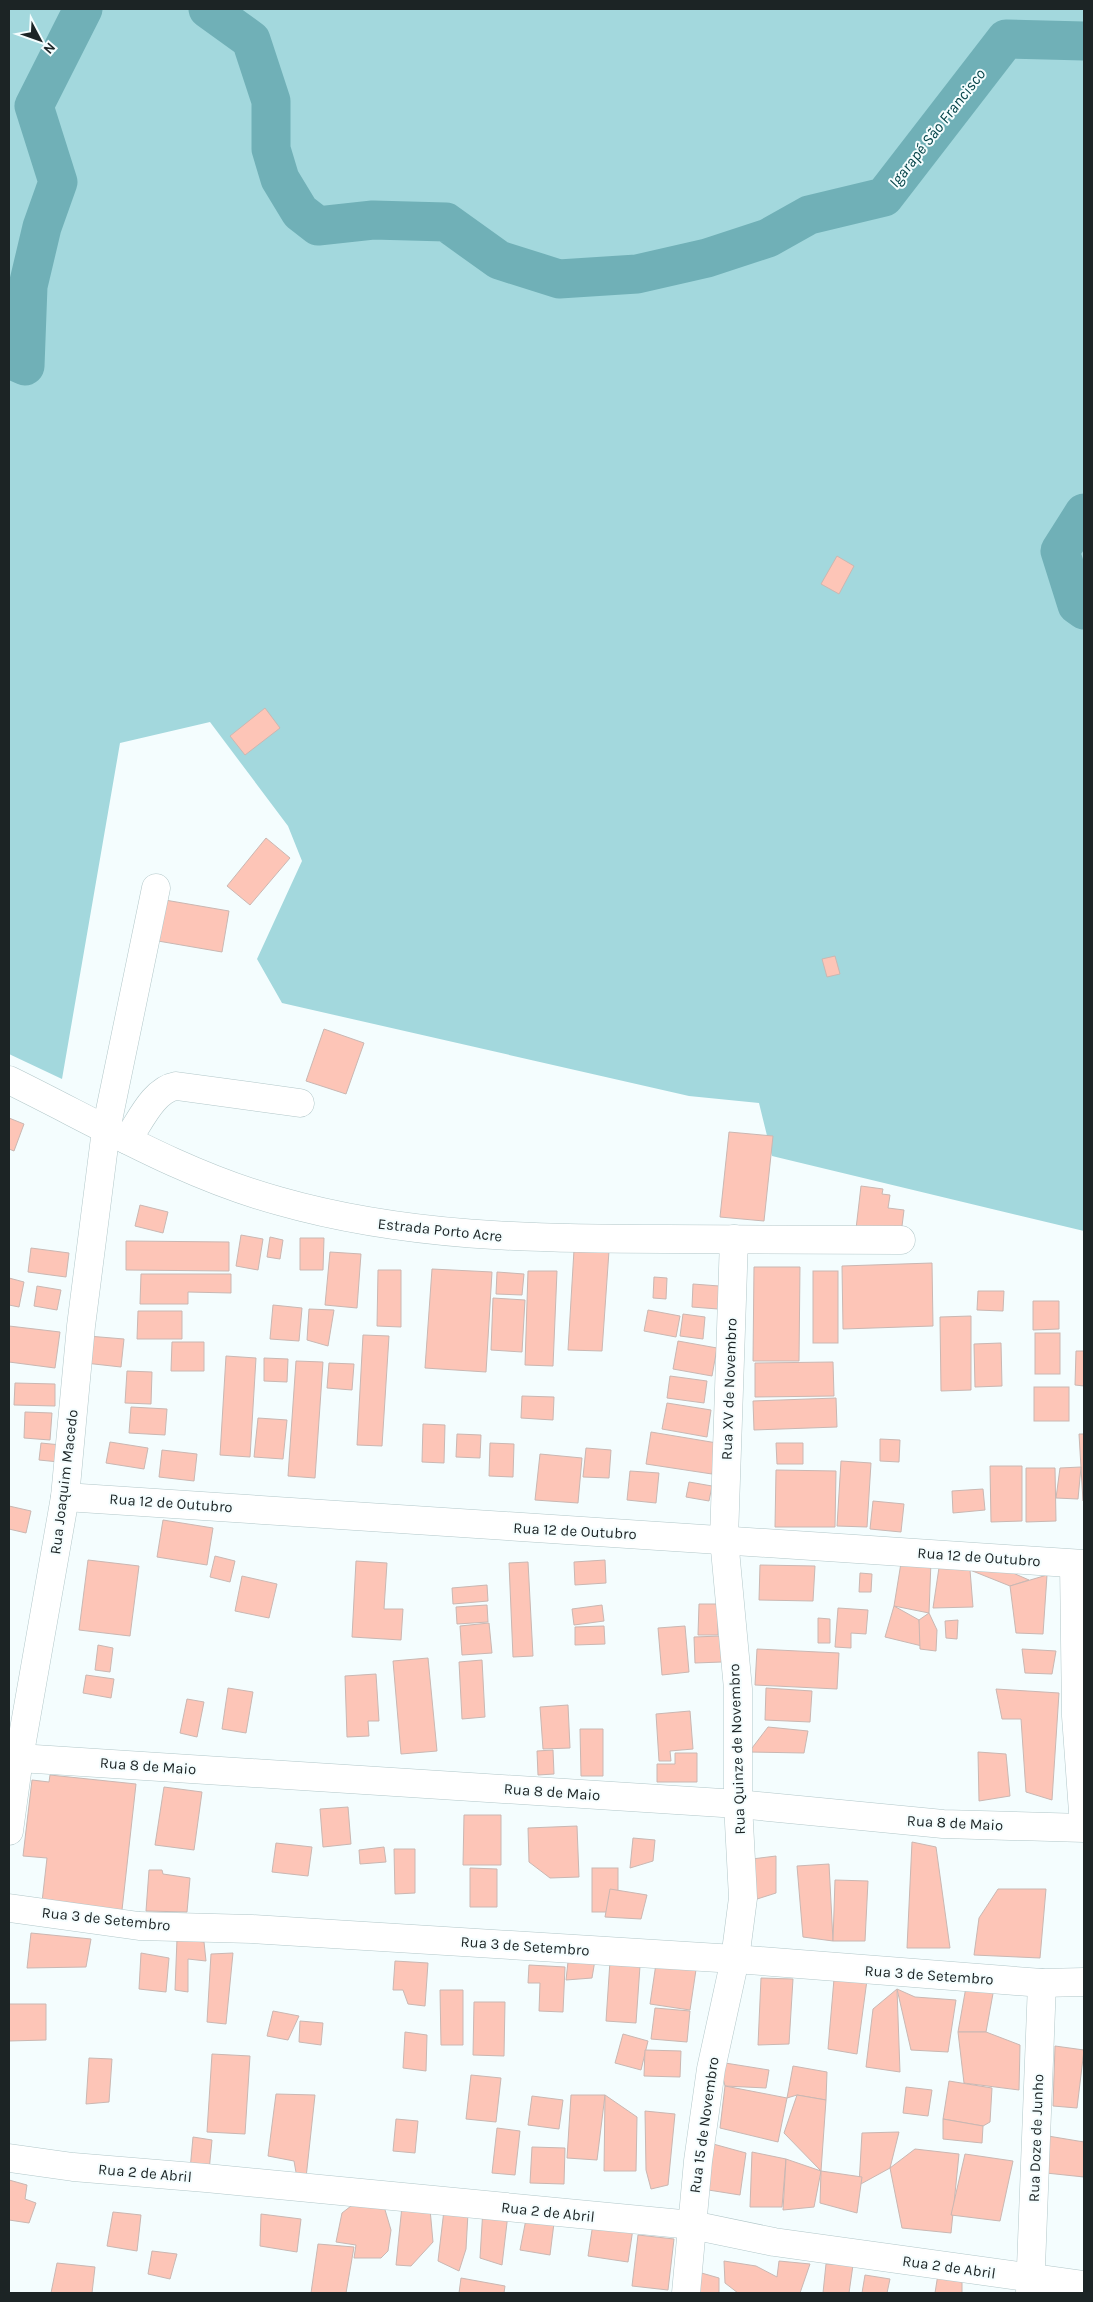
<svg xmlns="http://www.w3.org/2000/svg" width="1093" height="2302" viewBox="0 0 1093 2302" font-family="Karla,sans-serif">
	<rect width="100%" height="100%" fill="#f4fdfe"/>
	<path fill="#a3d8dd" d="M9,9H1084V1231L772,1156L759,1103L689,1096L282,1003L257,959L302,861L288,826L210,722L120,743L62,1079L9,1054Z"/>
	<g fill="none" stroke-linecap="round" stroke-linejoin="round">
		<g stroke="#70b0b7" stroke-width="39">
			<path d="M208,9L251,40L271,101V149L280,179L300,212L318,226L373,220L446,222L499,260L559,279L637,274L707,258L768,238L809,215L884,197L1006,39L1084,41"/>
			<path d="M9,359L25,366L28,286L42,227L58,182L34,106L83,9"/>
			<path d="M1084,513L1060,551L1077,605L1084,610"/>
		</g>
	</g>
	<g fill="#fdc5b7" stroke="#cab7b2">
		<path d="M837,556L854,566L839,594L821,584Z"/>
		<path d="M265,708L280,728L245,755L230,736Z"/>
		<path d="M266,838L290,858L250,905L227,886Z"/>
		<path d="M165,900L229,911L222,952L158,941Z"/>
		<path d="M835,956L840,974L827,977L822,959Z"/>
		<path d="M324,1029L364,1043L346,1094L306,1081Z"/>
		<path d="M9,1118L24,1124L14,1151L9,1149Z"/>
		<path d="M729,1132L773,1136L764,1221L720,1217Z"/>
		<path d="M861,1186L883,1189L882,1194L890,1195L888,1208L904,1210L901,1234L856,1229Z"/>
		<path d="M140,1205L168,1212L163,1233L135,1226Z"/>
		<path d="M241,1235L263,1239L258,1270L236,1266Z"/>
		<path d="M270,1237L283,1240L280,1259L267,1257Z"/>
		<path d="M300,1238H324L323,1270H300Z"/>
		<path d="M126,1241L229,1242V1271L126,1270Z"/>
		<path d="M31,1248L69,1253L66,1277L28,1272Z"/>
		<path d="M574,1250L609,1251L602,1351L568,1350Z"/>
		<path d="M330,1252L361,1254L357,1308L325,1305Z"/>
		<path d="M932,1263L933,1326L843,1329L842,1266Z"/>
		<path d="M754,1267H800L799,1361H753Z"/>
		<path d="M432,1269L492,1272L486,1372L425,1368Z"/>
		<path d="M378,1270H401V1327L377,1326Z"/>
		<path d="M528,1271H557L553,1366L525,1365Z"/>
		<rect x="813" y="1271" width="25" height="72"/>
		<path d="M497,1272L524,1274L522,1295L496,1294Z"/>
		<path d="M141,1274H231V1293L188,1292V1304H140Z"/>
		<path d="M654,1277L667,1278L666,1299L653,1298Z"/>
		<path d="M9,1278L24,1282L19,1307L9,1305Z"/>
		<path d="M693,1284L719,1286L718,1309L692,1307Z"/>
		<path d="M37,1286L61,1290L57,1310L34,1306Z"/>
		<path d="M978,1291H1004L1003,1311L977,1310Z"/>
		<path d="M493,1298L525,1300L522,1352L491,1350Z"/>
		<path d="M1033,1301H1059V1329L1033,1330Z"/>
		<path d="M273,1305L302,1308L299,1341L270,1339Z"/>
		<path d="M309,1309L334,1310L328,1346L307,1340Z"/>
		<path d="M648,1310L680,1316L676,1337L644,1331Z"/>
		<path d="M138,1311H182V1339H137Z"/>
		<path d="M683,1314L705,1317L703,1339L680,1336Z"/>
		<path d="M971,1316V1390L941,1391L940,1317Z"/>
		<path d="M9,1326L60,1332L55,1368L9,1362Z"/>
		<rect x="1035" y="1333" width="25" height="41"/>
		<path d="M363,1335L389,1336L382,1446L357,1445Z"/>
		<path d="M88,1336L124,1339L121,1367L85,1363Z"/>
		<path d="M678,1341L717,1348L712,1376L673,1369Z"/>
		<path d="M172,1342H204V1371H171Z"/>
		<path d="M1001,1343L1002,1386L975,1387L974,1344Z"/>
		<path d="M1076,1351H1084V1386L1075,1385Z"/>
		<path d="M226,1356L256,1358L250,1457L220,1455Z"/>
		<path d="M264,1358L288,1359L287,1382L264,1381Z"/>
		<path d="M296,1361L323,1362L315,1478L288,1476Z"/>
		<path d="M833,1362L834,1396L755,1397V1363Z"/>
		<path d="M329,1363L354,1364L352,1390L327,1388Z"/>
		<path d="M127,1371L152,1372L151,1404L125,1403Z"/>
		<path d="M670,1376L707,1381L704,1403L667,1398Z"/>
		<path d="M15,1383L55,1384V1406L14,1405Z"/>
		<rect x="1034" y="1387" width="35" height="34"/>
		<path d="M522,1396L554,1397L553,1420L521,1418Z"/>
		<path d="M836,1398L837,1427L754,1430L753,1401Z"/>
		<path d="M667,1403L711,1410L707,1437L662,1429Z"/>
		<path d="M131,1407L167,1409L165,1435L129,1433Z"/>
		<path d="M25,1412L52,1413L50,1440L24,1438Z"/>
		<path d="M258,1418L287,1420L283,1459L254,1457Z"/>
		<path d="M423,1424L445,1425L444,1463L422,1462Z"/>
		<path d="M651,1432L717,1443L712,1474L646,1464Z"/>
		<path d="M457,1434L481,1435L480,1458L456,1457Z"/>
		<path d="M1079,1434H1084V1501H1083Z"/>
		<path d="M880,1439L900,1440L899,1462L880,1461Z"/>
		<path d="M110,1442L148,1448L144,1469L106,1463Z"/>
		<path d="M41,1443L61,1445L59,1462L39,1460Z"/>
		<path d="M490,1443L514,1444L513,1477L489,1476Z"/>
		<path d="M776,1443H803V1464H777Z"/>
		<path d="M586,1448L611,1450L609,1478L583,1477Z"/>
		<path d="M162,1450L197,1454L194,1481L159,1477Z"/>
		<path d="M540,1454L582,1458L578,1503L535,1500Z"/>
		<path d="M841,1461L871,1463L867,1527L837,1526Z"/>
		<path d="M990,1466H1022V1521L991,1522Z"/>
		<path d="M1081,1467L1078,1499L1056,1498L1060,1468Z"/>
		<path d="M1026,1468H1055L1056,1521L1026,1522Z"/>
		<path d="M776,1470L836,1471L835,1527H775Z"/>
		<path d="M630,1471L659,1473L656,1503L627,1500Z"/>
		<path d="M689,1482L712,1486L709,1501L686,1497Z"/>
		<path d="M983,1489L985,1510L953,1513L952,1491Z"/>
		<path d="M873,1501L904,1504L901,1532L870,1529Z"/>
		<path d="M9,1506L31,1511L26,1533L9,1529Z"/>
		<path d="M163,1520L213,1528L207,1565L157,1557Z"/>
		<path d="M215,1556L235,1561L230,1582L210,1577Z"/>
		<path d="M974,1556L1029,1580L1010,1586L970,1570Z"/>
		<path d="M88,1560L139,1566L130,1636L79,1630Z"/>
		<path d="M605,1560L606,1583L575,1585L574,1562Z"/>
		<path d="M356,1561L387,1563L384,1609H403L401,1640L352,1637Z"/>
		<path d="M931,1561L929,1613L894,1606L901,1563Z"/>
		<path d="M940,1561L975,1567L970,1570L973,1607L933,1608Z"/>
		<path d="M528,1562L533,1656L513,1657L509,1563Z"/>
		<path d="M760,1565L815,1566L813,1601L759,1600Z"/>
		<path d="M860,1573L872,1574L871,1592H859Z"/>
		<path d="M1047,1575L1043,1634L1016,1633L1010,1586Z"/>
		<path d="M242,1576L277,1584L269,1618L235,1611Z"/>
		<path d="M487,1585L488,1601L453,1604L452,1588Z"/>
		<path d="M699,1604H718V1635H698Z"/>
		<path d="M487,1605L488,1622L457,1624L456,1607Z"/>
		<path d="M602,1605L604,1621L574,1625L572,1609Z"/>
		<path d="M894,1606L919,1620L922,1646L885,1637Z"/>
		<path d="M838,1608L868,1610L866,1634L851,1633V1648L835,1647Z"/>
		<path d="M929,1613L937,1630L936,1651L920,1649L919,1620Z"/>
		<path d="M818,1618L830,1619V1643H818Z"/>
		<path d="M958,1620L957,1639L946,1638L945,1621Z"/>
		<path d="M489,1623L492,1653L462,1655L460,1626Z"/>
		<path d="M604,1626L605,1644L575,1645V1627Z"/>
		<path d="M685,1626L689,1672L662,1675L658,1628Z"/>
		<path d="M721,1636L722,1662L695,1663L694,1637Z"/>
		<path d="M98,1645L113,1648L110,1672L95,1670Z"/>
		<path d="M757,1649L839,1653L837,1689L755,1685Z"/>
		<path d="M1022,1649L1056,1651L1052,1674L1025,1673Z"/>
		<path d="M428,1658L437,1751L401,1754L393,1661Z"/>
		<path d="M482,1660L485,1717L462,1719L459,1662Z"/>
		<path d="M376,1674L379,1721H368L369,1736L347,1737L345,1676Z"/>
		<path d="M86,1675L114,1679L111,1698L83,1693Z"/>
		<path d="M228,1688L253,1692L246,1733L222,1729Z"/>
		<path d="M766,1688L812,1691L810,1722L765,1720Z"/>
		<path d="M996,1689L1059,1693L1052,1800L1026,1792L1021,1719H1002Z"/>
		<path d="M187,1699L204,1702L197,1737L180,1733Z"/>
		<path d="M568,1705L570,1748L543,1749L540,1707Z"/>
		<path d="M690,1711L693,1749L670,1751L671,1761H659L656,1714Z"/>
		<path d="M768,1727L808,1731L804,1753L749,1752Z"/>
		<path d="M580,1729H603V1776H581Z"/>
		<path d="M553,1750L554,1774L538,1775L537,1751Z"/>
		<path d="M978,1752L1006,1754L1010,1796L979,1801Z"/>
		<path d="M675,1753H697V1782H657V1764H675Z"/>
		<path d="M50,1775L136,1784L122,1910L42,1902L47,1858L23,1856L32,1780L49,1782Z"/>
		<path d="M164,1787L202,1792L194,1850L155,1845Z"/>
		<path d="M348,1807L351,1844L323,1847L320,1809Z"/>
		<path d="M464,1815H501V1865H463Z"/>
		<path d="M577,1826L579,1877L550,1878L529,1862L528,1828Z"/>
		<path d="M633,1838L655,1840L653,1861L630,1868Z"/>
		<path d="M912,1842L936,1847L950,1948H907Z"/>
		<path d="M276,1843L312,1847L308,1876L272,1872Z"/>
		<path d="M384,1847L386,1862L360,1864L359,1850Z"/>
		<path d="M394,1849H415V1893L395,1894Z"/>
		<path d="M776,1856V1893L754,1900L752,1859Z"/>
		<path d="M829,1864L833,1941L803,1937L797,1866Z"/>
		<path d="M470,1868L497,1869V1907H470Z"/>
		<rect x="592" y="1868" width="26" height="44"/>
		<path d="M149,1870H162L163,1874L190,1878L187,1912L146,1911Z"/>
		<path d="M835,1880L868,1881L865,1941H833Z"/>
		<path d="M610,1889L647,1895L641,1919L605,1917Z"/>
		<path d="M998,1889H1046L1040,1958L974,1955L979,1918Z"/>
		<path d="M31,1933L91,1939L86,1967L27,1968Z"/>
		<path d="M177,1939L204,1942L206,1961L188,1959V1992L175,1990Z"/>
		<path d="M141,1953L169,1958L166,1992L139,1989Z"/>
		<path d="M233,1953L226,2024L207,2022L211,1954Z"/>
		<path d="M569,1953L596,1954L592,1978L566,1980Z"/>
		<path d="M657,1957L697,1963L690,2010L650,2004Z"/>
		<path d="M395,1961L428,1963L425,2006L408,2004L403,1990H393Z"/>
		<path d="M610,1961L640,1966L636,2023L606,2021Z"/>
		<path d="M529,1965L565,1967L563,2012L539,2011L540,1983H528Z"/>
		<path d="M761,1978L793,1979L789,2044L758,2045Z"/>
		<path d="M834,1979L867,1980L857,2054L828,2049Z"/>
		<path d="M966,1987L994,1988L986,2032H958Z"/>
		<path d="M897,1989L915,1997L956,2000L948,2052L911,2050Z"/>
		<path d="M897,1989L900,2072L866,2067L873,2009Z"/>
		<path d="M440,1990H463V2045H441Z"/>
		<path d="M474,2002H505L504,2056L473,2055Z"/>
		<path d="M9,2004H46V2040L9,2041Z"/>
		<path d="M655,2008L690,2011L687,2042L651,2039Z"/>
		<path d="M273,2011L299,2016L288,2040L267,2036Z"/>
		<path d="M300,2021L323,2023L321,2045L299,2042Z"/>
		<path d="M405,2032L427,2035L426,2071L403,2068Z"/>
		<path d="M958,2032H986L1020,2045L1019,2090L964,2083Z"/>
		<path d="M623,2034L648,2041L641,2070L615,2063Z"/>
		<path d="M1055,2046L1084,2050L1077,2108L1053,2106Z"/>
		<path d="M645,2050L681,2051L680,2077L644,2076Z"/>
		<path d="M212,2054L250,2056L245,2134L207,2132Z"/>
		<path d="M89,2058L112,2059L109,2102L86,2104Z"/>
		<path d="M719,2062L769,2070L766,2088L725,2086Z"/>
		<path d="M793,2066L827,2072L826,2100L797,2095L787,2098Z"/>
		<path d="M471,2075L501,2078L496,2122L466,2119Z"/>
		<path d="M949,2081L992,2088L990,2122L983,2126L943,2119Z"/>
		<path d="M725,2086L787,2098L778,2142L720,2128Z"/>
		<path d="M906,2087L932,2090L928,2116L903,2113Z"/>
		<path d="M276,2094L315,2095L306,2178H297L294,2161L268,2156Z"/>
		<path d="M571,2095H605L597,2160L567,2158Z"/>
		<path d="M605,2095L637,2117L636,2171H604Z"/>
		<path d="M797,2095L826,2100L821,2171L784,2133Z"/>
		<path d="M532,2096L563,2100L559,2129L528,2125Z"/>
		<path d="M645,2111L675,2114L668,2185L651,2189L646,2170Z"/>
		<path d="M396,2119L418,2121L415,2153L393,2151Z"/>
		<path d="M943,2119L983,2126L982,2143L943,2139Z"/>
		<path d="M497,2128L520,2131L515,2175L492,2173Z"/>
		<path d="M899,2132L890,2168L859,2185L862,2133Z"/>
		<path d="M1048,2136L1084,2142V2177L1046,2173Z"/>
		<path d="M193,2137L212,2140L209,2171L190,2170Z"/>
		<path d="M706,2142L746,2153L740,2195L702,2189Z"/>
		<path d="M532,2147L565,2148L564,2184L530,2183Z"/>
		<path d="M915,2149L959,2154L951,2233L902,2228L890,2168Z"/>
		<path d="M752,2152L786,2159L782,2207H750Z"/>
		<path d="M965,2154L1013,2161L1000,2221L951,2215Z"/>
		<path d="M786,2159L821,2171L814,2207L783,2210Z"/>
		<path d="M821,2171L862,2177L857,2213L820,2203Z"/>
		<path d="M9,2180L27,2185L25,2199L36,2203L29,2223L9,2220Z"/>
		<path d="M360,2199L383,2203L391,2230L388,2251L381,2258H354L356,2245L336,2242L342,2213Z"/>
		<path d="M402,2206L430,2209L433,2242L411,2266L396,2265Z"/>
		<path d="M483,2208L508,2214L502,2265L480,2258Z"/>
		<path d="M528,2209L555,2215L550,2255L520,2250Z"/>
		<path d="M444,2210L468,2213L466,2249L459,2271L438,2261Z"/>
		<path d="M113,2212L141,2215L137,2251L107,2246Z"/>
		<path d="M261,2214L301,2219L297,2252L260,2246Z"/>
		<path d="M594,2217L634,2222L628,2262L588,2256Z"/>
		<path d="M638,2235L674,2239L668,2290L632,2286Z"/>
		<path d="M318,2244L354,2247L346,2293H311Z"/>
		<path d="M152,2251L177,2254L170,2279L148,2274Z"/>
		<path d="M724,2261L756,2266L777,2277L779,2261L810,2264L800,2293H738L725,2283Z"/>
		<path d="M57,2263L95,2267L92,2293H51Z"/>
		<path d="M826,2264L853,2265L849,2293H823Z"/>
		<path d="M698,2272L719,2278V2293H696Z"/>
		<path d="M938,2274L962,2277V2293H935Z"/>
		<path d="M865,2275L890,2279L887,2293H862Z"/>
		<path d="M461,2278L505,2286L504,2293H459Z"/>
	</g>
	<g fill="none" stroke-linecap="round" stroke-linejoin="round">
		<g stroke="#b2c7c9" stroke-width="29">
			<g id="minor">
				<path d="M9,1080C97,1123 183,1175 279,1201C405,1237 535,1239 665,1239C743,1239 822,1240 901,1240"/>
				<path d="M127,1140C140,1122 153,1090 176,1086L300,1103"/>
				<path d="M65,1497L1084,1564"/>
				<path d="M1074,1564L1076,1716L1084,1826"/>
				<path d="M19,1758L738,1804L943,1824L1084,1828"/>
				<path d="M9,1831L19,1758L65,1497L81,1326L106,1130L156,888"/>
				<path d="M9,1908L139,1926L252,1929L735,1959L1042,1983L1084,1982"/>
				<path d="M9,2158L73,2167L206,2178L692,2225L774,2242L1084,2285"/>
				<path d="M686,2293L698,2161L711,2069L735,1959L743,1898L738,1804V1689L724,1539L734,1239"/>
				<path d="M1030,2293L1042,1983"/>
			</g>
		</g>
		<use href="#minor" stroke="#fff" stroke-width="28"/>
	</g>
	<g text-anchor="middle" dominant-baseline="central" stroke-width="4" stroke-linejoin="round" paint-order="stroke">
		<g font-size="15" fill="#1c2425" stroke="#f4fdfe">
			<text transform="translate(440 1230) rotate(6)">Estrada Porto Acre</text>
			<text transform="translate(729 1389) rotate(-88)">Rua XV de Novembro</text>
			<text transform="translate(64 1482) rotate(-83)">Rua Joaquim Macedo</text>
			<text transform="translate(171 1503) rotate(4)">Rua 12 de Outubro</text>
			<text transform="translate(575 1531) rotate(3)">Rua 12 de Outubro</text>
			<text transform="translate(979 1557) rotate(4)">Rua 12 de Outubro</text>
			<text transform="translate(737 1749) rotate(-92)">Rua Quinze de Novembro</text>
			<text transform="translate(148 1766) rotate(4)">Rua 8 de Maio</text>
			<text transform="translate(552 1792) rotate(4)">Rua 8 de Maio</text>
			<text transform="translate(955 1823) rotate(3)">Rua 8 de Maio</text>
			<text transform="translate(106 1919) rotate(6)">Rua 3 de Setembro</text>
			<text transform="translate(525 1946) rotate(4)">Rua 3 de Setembro</text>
			<text transform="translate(929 1975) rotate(4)">Rua 3 de Setembro</text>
			<text transform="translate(704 2125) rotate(-82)">Rua 15 de Novembro</text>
			<text transform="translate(1036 2138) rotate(-88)">Rua Doze de Junho</text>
			<text transform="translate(145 2173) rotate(5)">Rua 2 de Abril</text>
			<text transform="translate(548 2212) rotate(6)">Rua 2 de Abril</text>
			<text transform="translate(949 2267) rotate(8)">Rua 2 de Abril</text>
		</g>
		<g font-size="16" font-style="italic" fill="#054449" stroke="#f4fdfe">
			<text transform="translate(937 128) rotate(-52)">Igarapé São Francisco</text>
		</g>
	</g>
	<rect width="1093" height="2302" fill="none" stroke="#1c2425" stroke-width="20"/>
	<g transform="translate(40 40) rotate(131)" stroke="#f4fdfe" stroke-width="4" paint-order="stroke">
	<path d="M0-4L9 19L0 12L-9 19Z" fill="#1c2425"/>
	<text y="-8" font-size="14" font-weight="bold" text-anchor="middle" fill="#1c2425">N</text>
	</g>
</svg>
